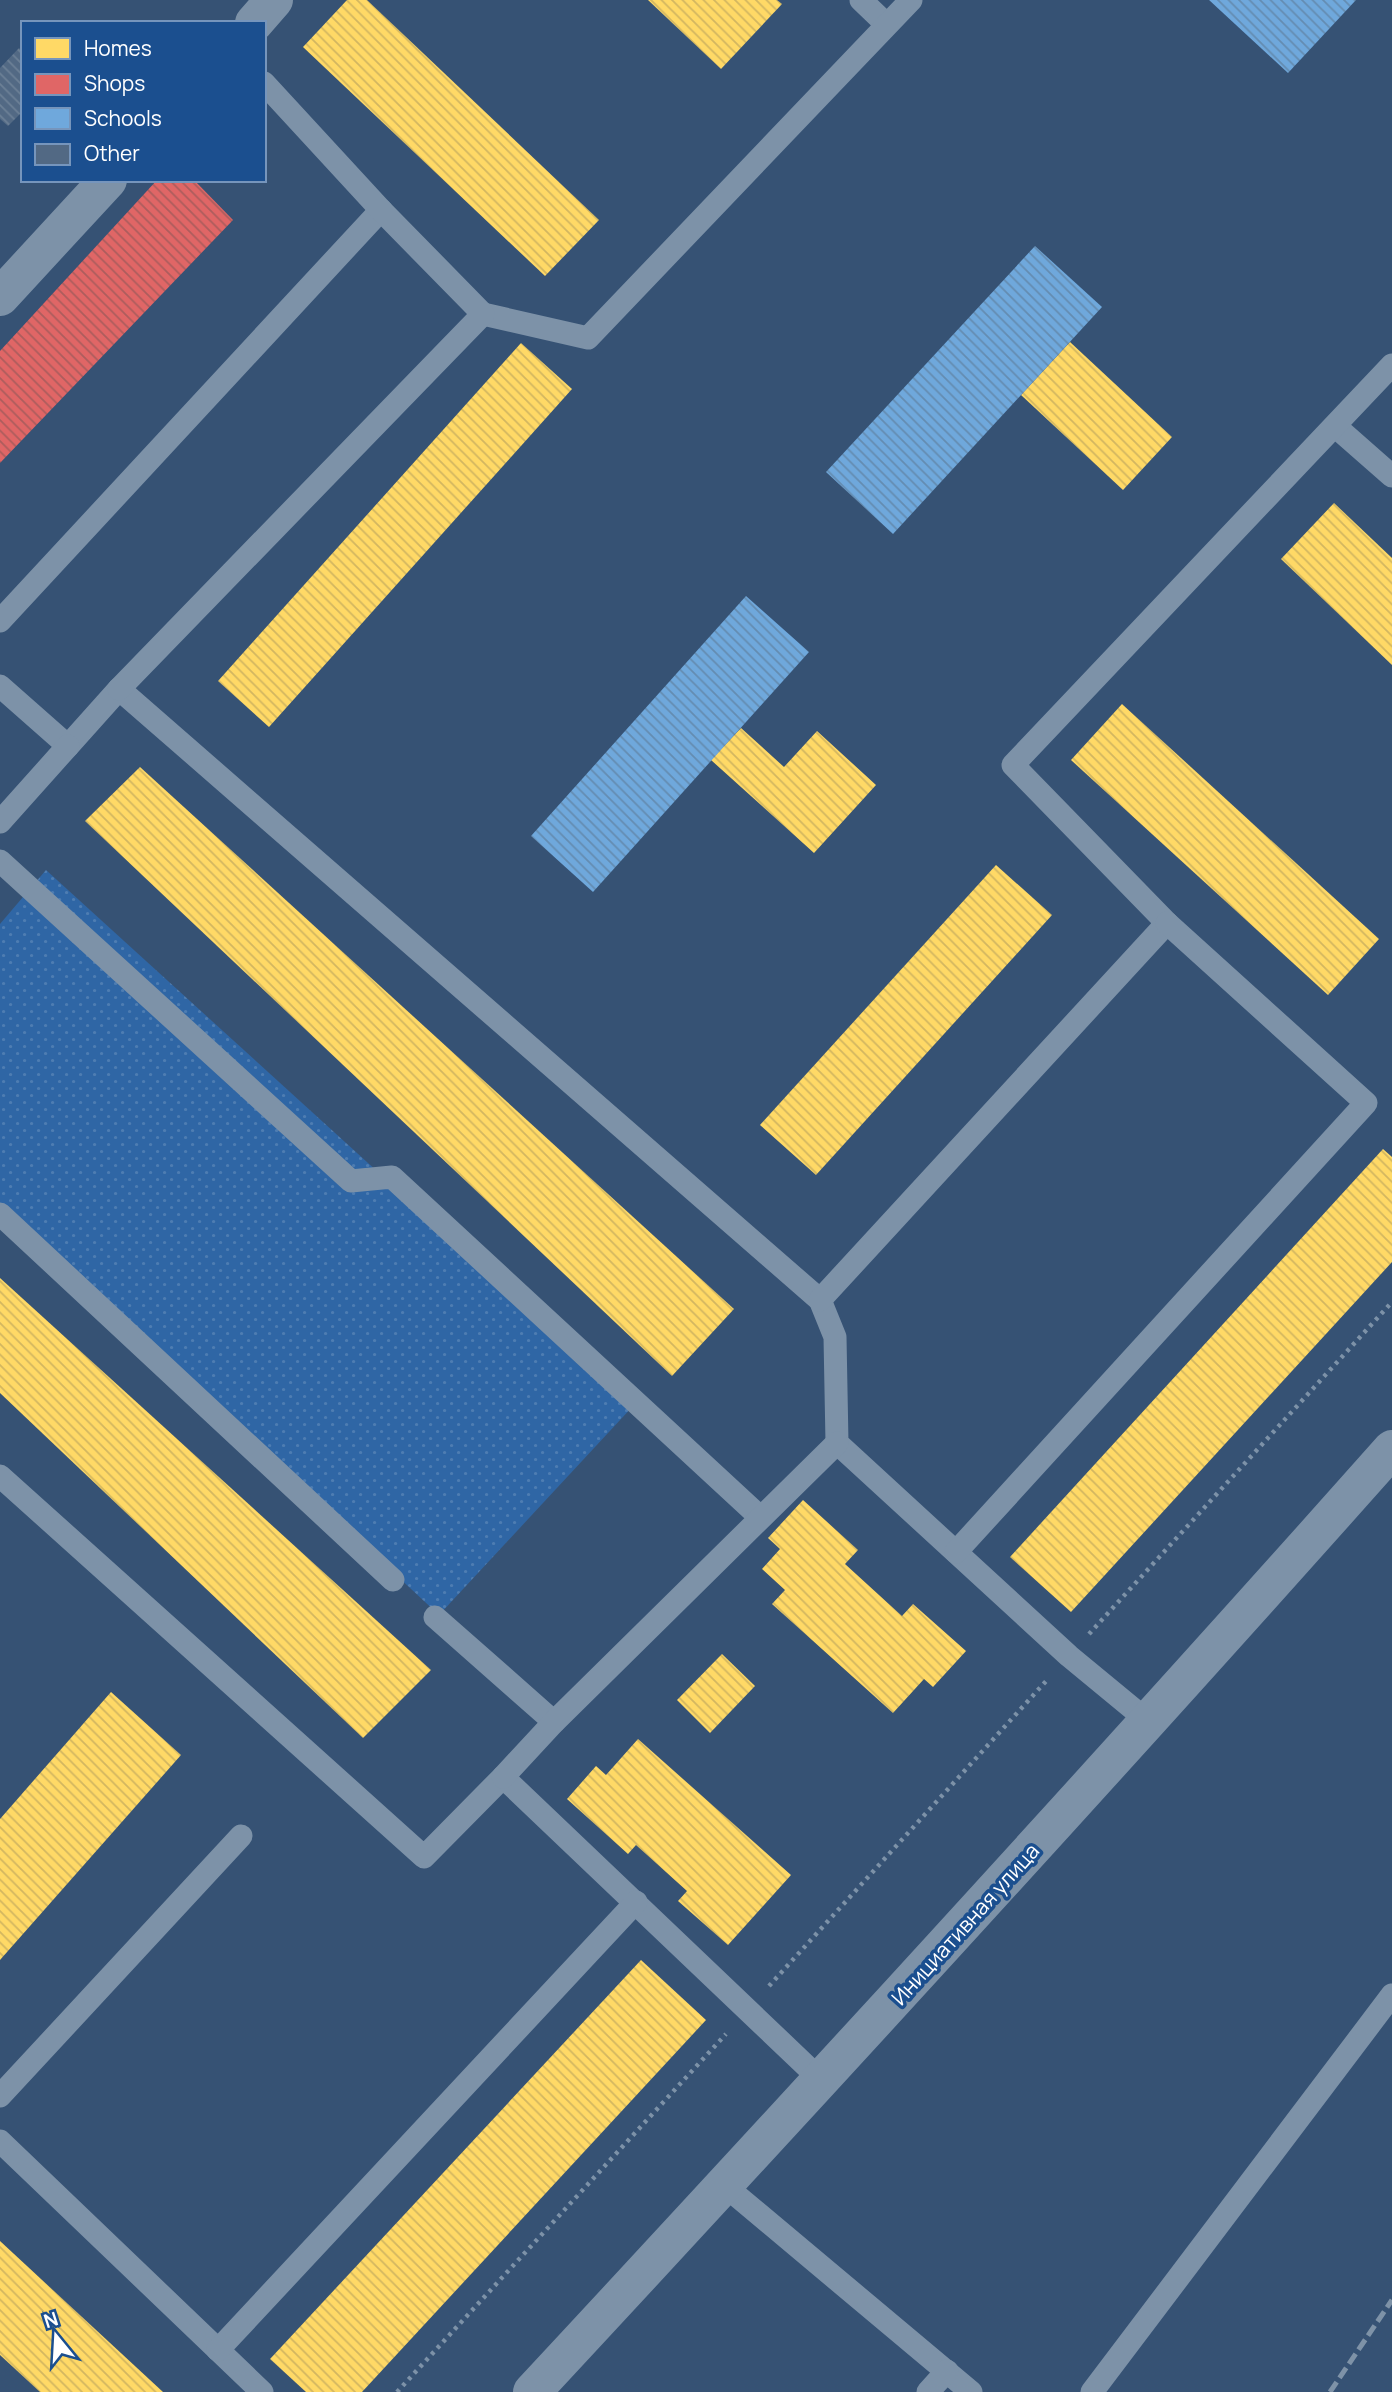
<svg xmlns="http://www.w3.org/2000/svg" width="1392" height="2392" viewBox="0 0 1392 2392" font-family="Manrope,sans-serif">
	<defs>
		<pattern id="green-dots" width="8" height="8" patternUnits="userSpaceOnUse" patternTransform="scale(1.75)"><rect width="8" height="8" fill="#2f66a5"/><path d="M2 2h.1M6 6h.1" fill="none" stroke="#4e7db2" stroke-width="1.8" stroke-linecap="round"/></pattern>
		<pattern id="homes-back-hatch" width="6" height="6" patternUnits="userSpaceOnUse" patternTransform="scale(1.75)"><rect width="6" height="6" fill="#ffd966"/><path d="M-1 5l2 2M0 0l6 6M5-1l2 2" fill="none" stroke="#d2b660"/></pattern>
		<pattern id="shops-back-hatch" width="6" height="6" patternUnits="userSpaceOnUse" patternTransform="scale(1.75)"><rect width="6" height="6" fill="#e06666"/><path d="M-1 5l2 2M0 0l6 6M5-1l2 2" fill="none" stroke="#ac5d5d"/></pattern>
		<pattern id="schools-back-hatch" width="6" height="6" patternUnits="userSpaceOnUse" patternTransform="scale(1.75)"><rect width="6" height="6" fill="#6fa8dc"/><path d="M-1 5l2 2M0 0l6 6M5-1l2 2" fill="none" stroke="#648cb1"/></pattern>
		<pattern id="building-back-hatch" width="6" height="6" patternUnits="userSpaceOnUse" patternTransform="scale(1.75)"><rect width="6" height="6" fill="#526984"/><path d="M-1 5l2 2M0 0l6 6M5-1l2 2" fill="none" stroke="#6c8096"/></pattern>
	</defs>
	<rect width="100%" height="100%" fill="#365274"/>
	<path fill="url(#green-dots)" d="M46,870L634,1405L439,1615L0,1206V924Z"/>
	<g fill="url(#homes-back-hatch)">
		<path d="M347,0H367L599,220L545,276L303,47Z"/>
		<path d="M648,0H777L782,4L721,69Z"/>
		<path d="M1070,342L1172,437L1123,490L1021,395Z"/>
		<path d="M521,343L572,389L269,727L218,681Z"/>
		<path d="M1334,503L1392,558V665L1281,559Z"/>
		<path d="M1122,704L1379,939L1328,995L1071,760Z"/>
		<path d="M741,728L784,767L817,731L876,785L814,853L711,760Z"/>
		<path d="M140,767L734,1309L672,1376L85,821Z"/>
		<path d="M996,865L1052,915L816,1175L760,1125Z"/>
		<path d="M1383,1149L1392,1157V1262L1071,1612L1010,1557Z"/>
		<path d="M0,1278L431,1670L363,1738L0,1393Z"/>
		<path d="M803,1500L858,1550L845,1564L902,1616L913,1604L966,1651L933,1687L924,1679L893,1713L772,1604L785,1590L762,1569L780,1549L768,1538Z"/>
		<path d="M722,1654L755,1686L710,1733L677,1700Z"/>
		<path d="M111,1692L181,1755L0,1960V1819Z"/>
		<path d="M638,1739L791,1875L728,1945L678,1901L687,1891L636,1845L628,1854L567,1799L596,1766L606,1775Z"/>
		<path d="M641,1960L706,2020L362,2392H306L270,2359Z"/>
		<path d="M0,2241L163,2392H40L0,2355Z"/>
	</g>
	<path fill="url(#shops-back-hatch)" d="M157,180H194L233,220L0,463V351Z"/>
	<g fill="url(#schools-back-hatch)">
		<path d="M1209,0H1356L1288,73Z"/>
		<path d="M1035,246L1102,307L893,534L826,472Z"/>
		<path d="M746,596L809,652L593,892L531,836Z"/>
	</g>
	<path fill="url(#building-back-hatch)" d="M19,48L23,52V111L8,126L0,119V68Z"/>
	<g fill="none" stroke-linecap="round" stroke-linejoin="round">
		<g stroke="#7d92a8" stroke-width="4.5" stroke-dasharray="3.5 5" stroke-linecap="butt">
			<path d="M1089,1634L1392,1302"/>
			<path d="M769,1986L1048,1679"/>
			<path d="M397,2392L726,2034"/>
		</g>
		<g stroke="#7d92a8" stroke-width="23">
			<path d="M861,0L886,24"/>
			<path d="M483,314L588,338L911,0"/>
			<path d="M1335,426L1392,476"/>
			<path d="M0,621L381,210"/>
			<path d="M0,686L68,746L119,689L820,1300L835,1337L837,1443L1069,1656L1149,1722"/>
			<path d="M119,689L483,314L381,210L264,83"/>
			<path d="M0,822L68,746"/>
			<path d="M0,861L351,1181L392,1177L760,1517"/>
			<path d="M0,1214L393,1580"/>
			<path d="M820,1300L1167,923L1013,765L1392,365"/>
			<path d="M0,1476L424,1857L503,1777L822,2081"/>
			<path d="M956,1552L1366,1103L1167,923"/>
			<path d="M435,1617L554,1722"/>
			<path d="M503,1777L554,1722L837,1443"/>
			<path d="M0,2096L241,1836"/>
			<path d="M0,2141L262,2392"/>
			<path d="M724,2185L971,2392"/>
			<path d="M218,2350L636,1902"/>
			<path d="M928,2392L947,2371"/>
			<path d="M1092,2392L1392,1995"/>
		</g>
		<g stroke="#7d92a8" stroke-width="38">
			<path d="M254,23L274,0"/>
			<path d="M0,297L108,180"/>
			<path d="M532,2392C822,2080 1109,1767 1392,1449"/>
		</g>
		<path stroke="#7e92a7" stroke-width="5" stroke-dasharray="12 5" stroke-linecap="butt" d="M1330,2392L1392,2300"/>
	</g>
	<g text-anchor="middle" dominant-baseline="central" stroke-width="7" stroke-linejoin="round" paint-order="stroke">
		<g font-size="21" fill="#fff" stroke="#1b4f8f">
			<text transform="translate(965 1924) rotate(-48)">Инициативная улица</text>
		</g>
	</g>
	<rect x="21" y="21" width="245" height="161" fill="#1b4f8f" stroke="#7695bc" stroke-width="2"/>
	<rect x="35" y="38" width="35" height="21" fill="#ffd966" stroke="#7695bc" stroke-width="2"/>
	<text x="84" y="56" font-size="21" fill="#ffffff">Homes</text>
	<rect x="35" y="74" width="35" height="21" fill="#e06666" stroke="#7695bc" stroke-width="2"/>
	<text x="84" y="91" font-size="21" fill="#ffffff">Shops</text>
	<rect x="35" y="108" width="35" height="21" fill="#6fa8dc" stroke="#7695bc" stroke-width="2"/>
	<text x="84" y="126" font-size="21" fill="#ffffff">Schools</text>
	<rect x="35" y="144" width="35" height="21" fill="#526984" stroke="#7695bc" stroke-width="2"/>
	<text x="84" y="161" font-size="21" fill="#ffffff">Other</text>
	<g transform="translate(56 2336) rotate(342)" stroke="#1b4f8f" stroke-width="5" paint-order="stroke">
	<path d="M0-5L12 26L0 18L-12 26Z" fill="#ffffff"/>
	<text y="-10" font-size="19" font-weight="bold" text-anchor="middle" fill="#ffffff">N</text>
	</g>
</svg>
